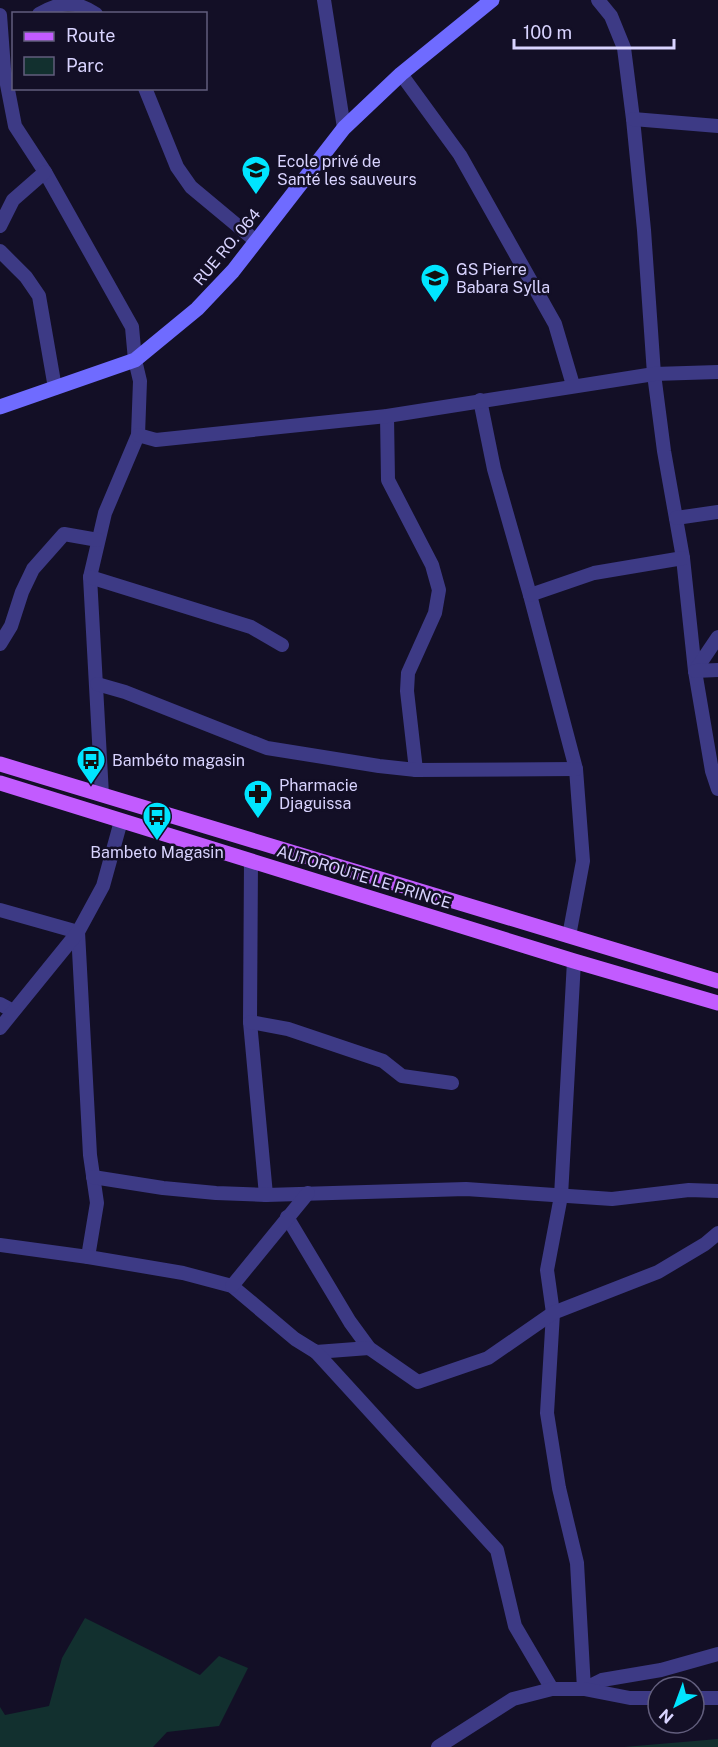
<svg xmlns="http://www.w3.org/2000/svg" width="718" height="1747" viewBox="0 0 718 1747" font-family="'Public Sans',sans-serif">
	<rect width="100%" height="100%" fill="#130f26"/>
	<g fill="#12302f">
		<path d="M85,1618L200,1675L219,1656L248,1668L219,1726L167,1732L153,1747H0V1707L5,1715L49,1706L62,1658Z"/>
		<path d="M718,1739V1747H624Z"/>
	</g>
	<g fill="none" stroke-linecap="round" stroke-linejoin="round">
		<g stroke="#3d3a85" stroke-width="14">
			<path d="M324,0L344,128"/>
			<path d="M598,0L611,16L624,48L633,119L644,230L654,374L664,451L683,558L695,671L712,771L718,789"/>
			<path d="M39,14C60,2 75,0 96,14"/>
			<path d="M0,15L4,69L15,126L45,172L132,327L135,360L140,381L138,435L105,513L90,577L102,795"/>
			<path d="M401,74L460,155L555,324L573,385"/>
			<path d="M145,88L177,167L191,187L256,241"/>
			<path d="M633,119L718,126"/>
			<path d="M0,226L13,200L45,172"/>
			<path d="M0,251L26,277L39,296L55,388"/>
			<path d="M480,400L494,469L530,595L576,769L583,861L569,936"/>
			<path d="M387,416L388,480L432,565L439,590L435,613L408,673L407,691L416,770"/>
			<path d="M138,435L156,440L387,416L654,374L718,372"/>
			<path d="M676,518L718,512"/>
			<path d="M90,577L251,627L282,645"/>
			<path d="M530,595L594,573L683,558"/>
			<path d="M0,644L11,626L22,592L33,569L64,534L98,540"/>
			<path d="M695,671L718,637"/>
			<path d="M695,671L718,670"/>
			<path d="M97,684L125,692L267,748L379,766L416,770L576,769"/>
			<path d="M251,861L250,1022L266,1195"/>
			<path d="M0,910L78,932L90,1155L97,1203L88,1257"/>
			<path d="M574,961L561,1196L547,1270L553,1313L547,1413L559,1488L577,1563L584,1689L602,1680L661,1670L718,1654"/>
			<path d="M0,1004L13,1011"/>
			<path d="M250,1022L288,1029L383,1061L402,1076L452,1083"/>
			<path d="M0,1028L78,932L103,886L121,821"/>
			<path d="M93,1177L163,1188L216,1193L266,1195L466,1189L612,1199L689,1190L718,1191"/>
			<path d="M287,1217L350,1322L369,1348L418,1382L488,1358L553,1313L658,1272L705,1244L718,1233"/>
			<path d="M0,1245L88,1257L183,1273L232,1286L295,1339L316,1352L369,1348"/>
			<path d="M232,1286L308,1193"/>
			<path d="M316,1352L497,1550L515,1626L552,1689"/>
			<path d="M694,1698H718"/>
			<path d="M438,1747L513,1699L552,1689H584L630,1698H658"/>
		</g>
		<path stroke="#6f6bff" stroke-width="15" d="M0,407L135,360L197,309L233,271L344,128L401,74L492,0"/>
		<g stroke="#c25bff" stroke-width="15">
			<path d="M0,764L718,981"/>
			<path d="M0,783L574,961L718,1003"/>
		</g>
	</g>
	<defs>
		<g id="university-pin" transform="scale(1.5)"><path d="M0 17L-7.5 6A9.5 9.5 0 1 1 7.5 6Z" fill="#00e5ff" stroke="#130f26"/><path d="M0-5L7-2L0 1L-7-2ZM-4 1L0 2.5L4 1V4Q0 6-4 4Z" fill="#111"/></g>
		<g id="school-pin" transform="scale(1.5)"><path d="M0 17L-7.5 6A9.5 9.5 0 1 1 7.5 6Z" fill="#00e5ff" stroke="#130f26"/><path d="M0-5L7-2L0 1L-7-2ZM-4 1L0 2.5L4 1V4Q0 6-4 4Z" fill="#111"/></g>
		<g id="bus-pin" transform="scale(1.5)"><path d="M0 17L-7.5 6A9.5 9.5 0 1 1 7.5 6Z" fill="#00e5ff" stroke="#130f26"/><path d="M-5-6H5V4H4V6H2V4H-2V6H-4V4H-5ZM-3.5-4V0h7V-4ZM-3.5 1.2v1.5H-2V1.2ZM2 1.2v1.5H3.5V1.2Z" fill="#111"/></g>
		<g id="pharmacy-pin" transform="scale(1.5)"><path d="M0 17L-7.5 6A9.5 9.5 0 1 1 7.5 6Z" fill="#00e5ff" stroke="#130f26"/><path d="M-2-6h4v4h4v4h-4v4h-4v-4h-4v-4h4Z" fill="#111"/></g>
	</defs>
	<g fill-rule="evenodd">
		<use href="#university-pin" x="256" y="170"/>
		<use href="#school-pin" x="435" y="278"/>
		<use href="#bus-pin" x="91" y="760"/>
		<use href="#pharmacy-pin" x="258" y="794"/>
		<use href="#bus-pin" x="157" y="816"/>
	</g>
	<g text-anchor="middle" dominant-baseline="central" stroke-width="5" stroke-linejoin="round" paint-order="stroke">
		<g font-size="16" fill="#d9d4ff" stroke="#130f26" text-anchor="start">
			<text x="277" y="161">Ecole privé de<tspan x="277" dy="18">Santé les sauveurs</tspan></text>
			<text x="456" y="269">GS Pierre<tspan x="456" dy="18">Babara Sylla</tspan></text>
			<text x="112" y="760">Bambéto magasin</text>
			<text x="279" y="785">Pharmacie<tspan x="279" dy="18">Djaguissa</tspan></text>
			<text x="157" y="852" text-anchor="middle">Bambeto Magasin</text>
		</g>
		<g font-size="16" fill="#d9d4ff" stroke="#130f26">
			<text transform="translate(227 247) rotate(-50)">RUE RO. 064</text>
			<text transform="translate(364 877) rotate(17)">AUTOROUTE LE PRINCE</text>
		</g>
	</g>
	<rect x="12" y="12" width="195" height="78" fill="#130f26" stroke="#625e7d" stroke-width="1.5"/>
	<rect x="24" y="32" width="30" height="9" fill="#c25bff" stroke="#625e7d" stroke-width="1.5"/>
	<text x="66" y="42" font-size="18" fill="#d9d4ff">Route</text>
	<rect x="24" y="57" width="30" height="18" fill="#12302f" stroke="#625e7d" stroke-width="1.5"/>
	<text x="66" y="72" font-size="18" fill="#d9d4ff">Parc</text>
	<g transform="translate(676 1705) rotate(221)"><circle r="28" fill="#130f26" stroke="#625e7d" stroke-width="1.5"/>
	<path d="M0-4.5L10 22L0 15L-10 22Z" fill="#00e5ff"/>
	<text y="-9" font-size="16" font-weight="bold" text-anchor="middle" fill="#d9d4ff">N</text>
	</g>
	<path d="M514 39v9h160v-9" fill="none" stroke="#d9d4ff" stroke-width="3"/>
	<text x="523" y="39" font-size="18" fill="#d9d4ff" stroke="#130f26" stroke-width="4.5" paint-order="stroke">100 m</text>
</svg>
